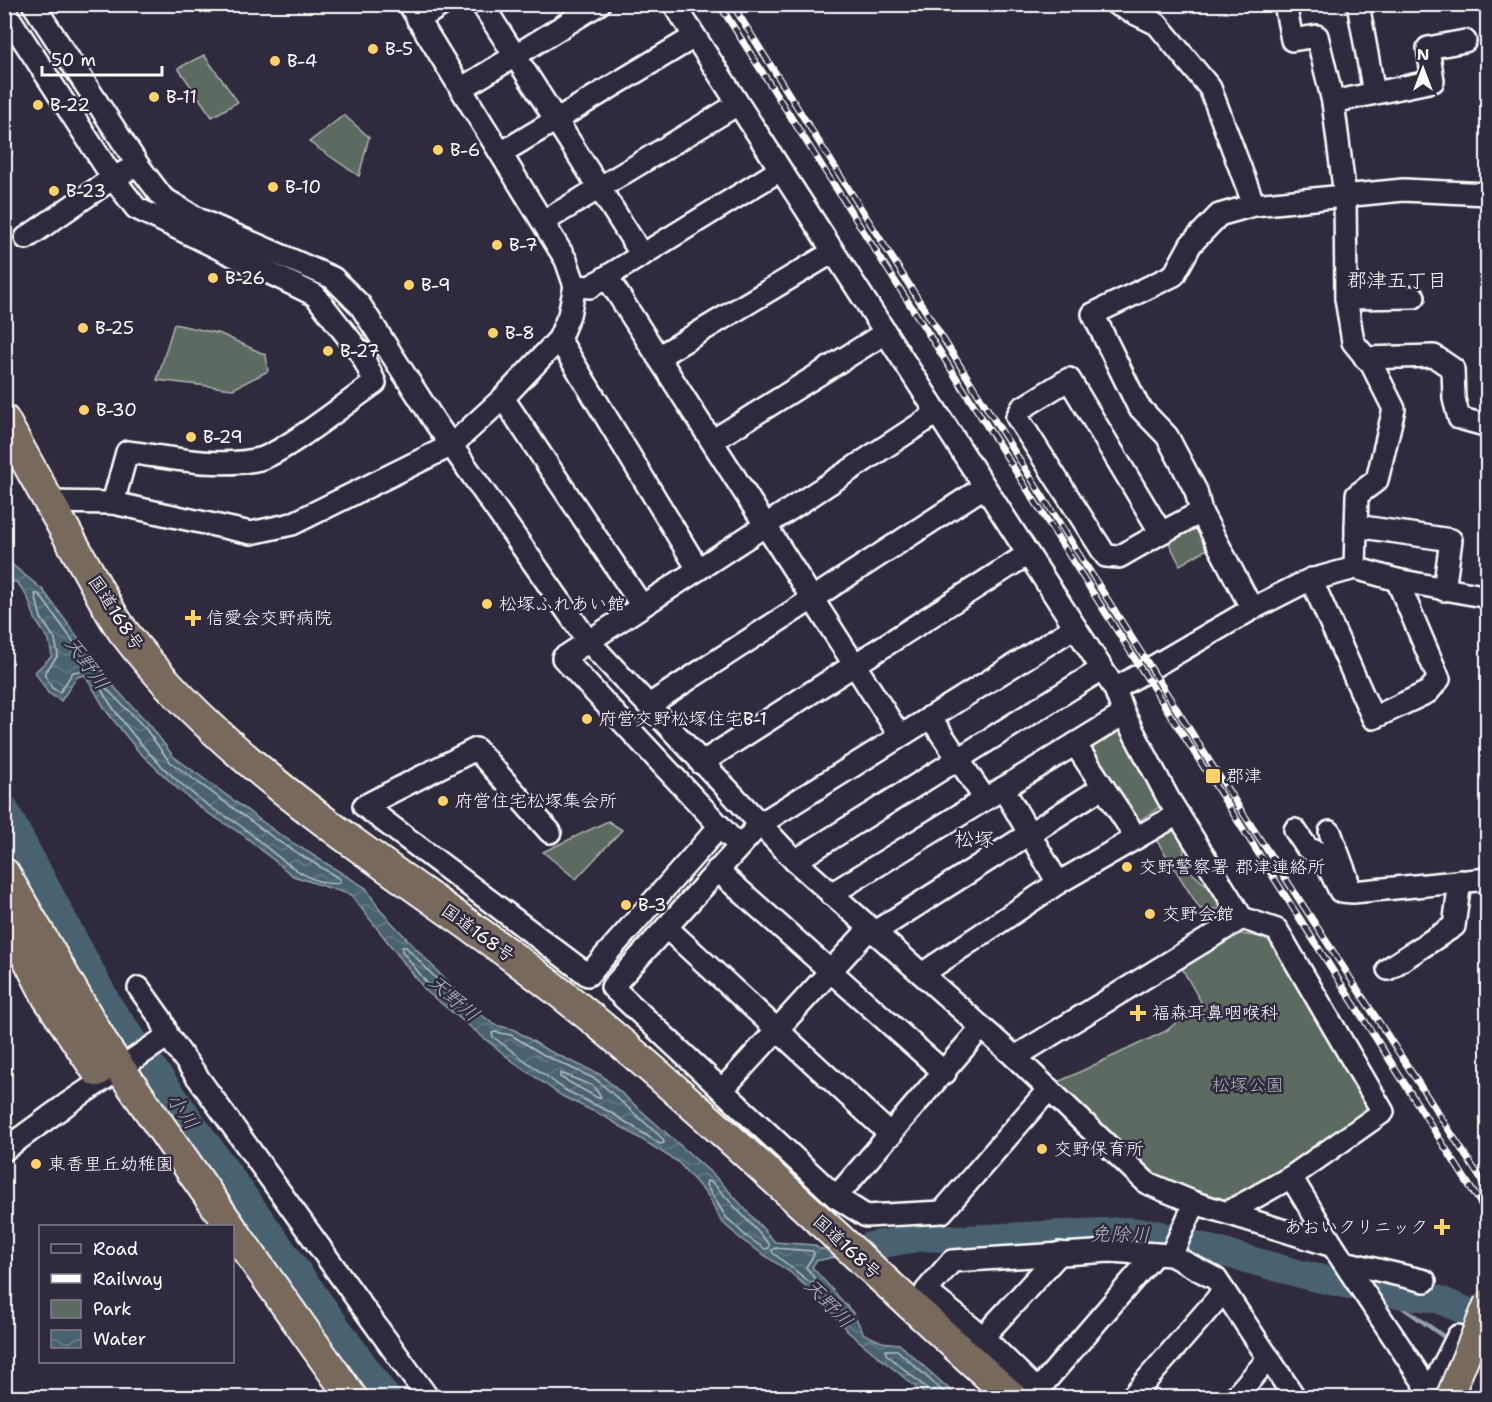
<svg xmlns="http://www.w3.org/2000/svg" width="1492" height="1402" viewBox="0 0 1492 1402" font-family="'Shantell Sans','Klee One',sans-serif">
	<defs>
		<pattern id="water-waves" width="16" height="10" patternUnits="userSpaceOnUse" patternTransform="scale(1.5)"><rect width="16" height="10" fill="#496271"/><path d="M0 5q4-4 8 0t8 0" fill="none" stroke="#647a86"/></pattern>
	</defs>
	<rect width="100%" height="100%" fill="#2f2a3d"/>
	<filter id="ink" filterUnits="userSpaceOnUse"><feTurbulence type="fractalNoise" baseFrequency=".0167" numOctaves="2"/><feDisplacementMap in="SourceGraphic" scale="12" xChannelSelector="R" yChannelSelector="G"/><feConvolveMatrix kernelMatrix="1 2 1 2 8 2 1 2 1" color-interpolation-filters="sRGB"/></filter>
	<g filter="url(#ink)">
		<g fill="#5c6b61" stroke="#aeb5b0" stroke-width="1.5">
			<path d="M204,55L238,102L212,117L178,68Z"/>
			<path d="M344,115L369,137L359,176L309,142Z"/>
			<path d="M5,134L13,150L8,165L5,166Z"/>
			<path d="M174,324L221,334L266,355L268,371L233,389L157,380Z"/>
			<path d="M1189,527L1198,530L1209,548L1180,565L1168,541Z"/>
			<path d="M1116,726L1164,804L1134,824L1086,745Z"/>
			<path d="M608,821L622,830L576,879L543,852Z"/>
			<path d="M1172,828L1184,843C1182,869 1188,869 1206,885C1213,891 1217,902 1221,909H1200L1155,838Z"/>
			<path d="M1235,933L1274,939L1374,1113L1228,1207L1145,1172L1054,1084L1166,1031L1201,1002L1180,965Z"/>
		</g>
		<path fill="url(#water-waves)" stroke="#92a1aa" stroke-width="1.5" d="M4,554L9,562L43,590L116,689L150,725L173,756L282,836L366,888L380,910L453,988L461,1000L495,1025L513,1029L547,1050L601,1075L718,1179L775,1242L814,1245L820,1249C852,1245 879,1235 911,1241L816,1261L812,1267L853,1313L864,1334L882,1342L899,1344L958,1397H928L848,1332L824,1303L791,1273L742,1240L721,1221L709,1197L678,1162L607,1118L562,1096L511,1060L426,991L351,895L293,876L242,834L206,812L179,790L139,752L107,712L85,675L77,677L61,701L48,693L35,672L52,656L49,640L36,621L28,598L18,583L5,579Z"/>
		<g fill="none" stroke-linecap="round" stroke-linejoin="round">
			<g stroke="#b6c0c6" stroke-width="1.5">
				<path d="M35,594H39L91,666L89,670L73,672L60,692L52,688L44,674L58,655L55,639L41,618Z"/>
				<path d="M100,682L145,728L169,761L278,841L340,879V883C310,889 269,849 247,831C236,821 221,815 209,806C165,774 127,733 99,686Z"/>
				<path d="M402,947H406L449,992L451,1000L447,1001L430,987L402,951Z"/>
				<path d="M495,1032L511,1035L544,1055L597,1080L663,1139L664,1143L660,1144L610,1112L565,1090L493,1037L492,1033Z"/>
				<path d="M560,1073L593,1086L601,1097L598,1098L560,1077Z"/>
				<path d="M707,1181L713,1183L769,1244V1248L765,1249L746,1236L726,1217L706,1185Z"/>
				<path d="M775,1248L813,1251L814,1255L806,1267L816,1280L815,1283H811L773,1253L772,1250Z"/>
				<path d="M931,1398L930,1391L886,1354V1350H897L950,1398"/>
			</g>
			<path stroke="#92a1aa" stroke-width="4.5" d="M1381,1292L1450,1341"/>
			<g stroke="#496271" stroke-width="28">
				<path d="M4,808L109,1006L387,1398"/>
				<path d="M870,1246L923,1237L965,1239L1123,1231L1152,1233L1304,1275L1381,1292L1437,1299L1488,1320"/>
			</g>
			<g stroke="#fff" stroke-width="26">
				<g id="minor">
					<path d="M33,4L138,165L163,198L198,219L333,278L360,305L435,422L588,641L795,861L1015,1057L1147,1183L1195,1203L1333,1246L1434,1398"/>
					<path d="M482,4L642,255"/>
					<path d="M674,4L1115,689L1124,714L1168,798L1242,918L1277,930L1383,1112L1291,1177L1227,1213"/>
					<path d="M1116,4L1157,24L1210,88L1254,205L1403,190L1488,194"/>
					<path d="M1285,4L1292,40L1317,36L1333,102"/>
					<path d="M1358,4L1374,93"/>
					<path d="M4,10L113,178L26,238"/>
					<path d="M418,20L443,4"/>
					<path d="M461,89L599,4"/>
					<path d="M501,153L694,37"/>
					<path d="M543,222L738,104"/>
					<path d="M607,277L900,736"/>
					<path d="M575,286L590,287L780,170"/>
					<path d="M1346,298L1414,297"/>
					<path d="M559,339L698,569"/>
					<path d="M658,357L833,252"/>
					<path d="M1365,358L1434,356L1453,369L1454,399L1459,418L1488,426"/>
					<path d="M503,398L642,606"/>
					<path d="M712,441L885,333"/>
					<path d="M49,502L113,503L251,533L292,524L452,445L503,398L559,339L569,315L575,286L566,260L409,4"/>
					<path d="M113,503L127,452C169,457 218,469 260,459C285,452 350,400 375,383L362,355L315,295L136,208L113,178L138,165"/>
					<path d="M1201,512L1196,491L1167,436L1138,406L1093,314L1174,275L1191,244L1219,215L1254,205"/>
					<path d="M1356,526L1451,540L1444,590"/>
					<path d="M1161,533L1119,557L1106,556L1017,417L1022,408L1069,379L1161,533L1201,512L1252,609"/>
					<path d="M1355,568L1357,495L1377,480L1394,409L1372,365L1353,342L1346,298L1345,196L1333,102L1433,81L1428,48L1465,41"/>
					<path d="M1311,579L1373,718L1428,692L1439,679L1397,580"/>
					<path d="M1115,689L1252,609L1307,581L1355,568L1397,580L1488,597"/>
					<path d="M649,705L984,487"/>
					<path d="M930,717L985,799"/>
					<path d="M1075,744L1136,837"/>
					<path d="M701,763L1028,554"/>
					<path d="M1003,788L1058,883"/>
					<path d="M1295,830L1307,848L1322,854L1340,891L1353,892L1488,879"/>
					<path d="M550,832L476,749L364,806L588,975L720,826"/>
					<path d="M1330,832L1347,878"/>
					<path d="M730,837L563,658L937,413"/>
					<path d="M795,861L1102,669"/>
					<path d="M717,870L945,1073"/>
					<path d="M831,894L1124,714"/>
					<path d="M667,928L891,1135"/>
					<path d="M873,933L1103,787"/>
					<path d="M1388,969L1454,926L1460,881"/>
					<path d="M922,974L1058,883L1178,814"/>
					<path d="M139,988L161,1019L168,1036L428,1398"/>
					<path d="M1015,1057L1242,918"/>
					<path d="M1049,1089L942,1212L866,1216L836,1197L612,987L760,824L1075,627"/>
					<path d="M722,1090L869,929"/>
					<path d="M4,1150L67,1104L168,1036"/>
					<path d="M1291,1177L1333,1246"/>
					<path d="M836,1197L981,1028"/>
					<path d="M1171,1255L1195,1203"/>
					<path d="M1344,1262L1425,1281"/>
					<path d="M983,1337L1060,1253"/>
					<path d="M1037,1391L1155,1254"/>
					<path d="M1045,1398L983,1337L926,1291L952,1261L1110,1251L1171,1255L1216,1279L1295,1398"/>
					<path d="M1131,1398L1224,1291"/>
					<path d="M1234,1398L1269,1358"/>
					<path d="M1427,1398L1458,1336L1487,1352"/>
					<path d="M1468,1398L1488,1352"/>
				</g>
			</g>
			<g stroke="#fff" stroke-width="34">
				<g id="highway">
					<path d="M4,420C31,470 59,520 87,569C99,590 109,612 123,631C245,791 436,890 589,1016C735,1137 871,1271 1013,1398"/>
					<path d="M4,873L107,1050L230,1226"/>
					<path d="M4,912L48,998L97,1071"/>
					<path d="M232,1229L352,1398"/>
				</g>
			</g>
			<use href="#minor" stroke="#2f2a3d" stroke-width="21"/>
			<use href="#highway" stroke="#77695c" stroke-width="30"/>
			<g stroke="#fff" stroke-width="7">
				<g id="rail">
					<path d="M719,4L1488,1215"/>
					<path d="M732,4L1217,773L1488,1190"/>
				</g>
			</g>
			<use href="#rail" stroke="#2f2a3d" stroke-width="4.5" stroke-dasharray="14" stroke-linecap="butt"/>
			<g stroke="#fff" stroke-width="30" stroke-linecap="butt">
				<path id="major-bridge" d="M1449,1398L1488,1302"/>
			</g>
			<use href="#major-bridge" stroke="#77695c" stroke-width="26"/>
		</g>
	</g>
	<g fill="#ffd166" stroke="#2f2a3d" stroke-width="2">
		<circle cx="373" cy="49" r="6"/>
		<circle cx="275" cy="61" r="6"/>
		<circle cx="154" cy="97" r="6"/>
		<circle cx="38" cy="105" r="6"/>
		<circle cx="438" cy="150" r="6"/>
		<circle cx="273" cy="187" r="6"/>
		<circle cx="54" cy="191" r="6"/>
		<circle cx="497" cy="245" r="6"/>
		<circle cx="213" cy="278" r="6"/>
		<circle cx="409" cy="285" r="6"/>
		<circle cx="83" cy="328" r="6"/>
		<circle cx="493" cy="333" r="6"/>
		<circle cx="328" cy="351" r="6"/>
		<circle cx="84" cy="410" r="6"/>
		<circle cx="191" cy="437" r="6"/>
		<circle cx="487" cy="604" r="6"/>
		<path d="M190 609h6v6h6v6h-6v6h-6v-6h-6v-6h6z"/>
		<circle cx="587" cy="719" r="6"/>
		<rect x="1205" y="768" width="16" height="16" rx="3"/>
		<circle cx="443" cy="801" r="6"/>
		<circle cx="1127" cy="867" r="6"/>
		<circle cx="626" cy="905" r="6"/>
		<circle cx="1150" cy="914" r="6"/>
		<path d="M1135 1004h6v6h6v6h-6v6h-6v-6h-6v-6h6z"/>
		<circle cx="1042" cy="1149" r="6"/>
		<circle cx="36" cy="1164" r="6"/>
		<path d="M1439 1218h6v6h6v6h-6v6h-6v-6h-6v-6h6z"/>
	</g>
	<g text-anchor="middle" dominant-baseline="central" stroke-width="5" stroke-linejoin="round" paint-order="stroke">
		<g font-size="18" fill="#fff" stroke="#2f2a3d" text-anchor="start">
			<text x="385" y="49">B-5</text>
			<text x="287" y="61">B-4</text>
			<text x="166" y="97">B-11</text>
			<text x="50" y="105">B-22</text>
			<text x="450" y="150">B-6</text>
			<text x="285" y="187">B-10</text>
			<text x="66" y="191">B-23</text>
			<text x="509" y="245">B-7</text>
			<text x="225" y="278">B-26</text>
			<text x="421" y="285">B-9</text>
			<text x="95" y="328">B-25</text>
			<text x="505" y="333">B-8</text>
			<text x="340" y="351">B-27</text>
			<text x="96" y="410">B-30</text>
			<text x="203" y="437">B-29</text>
			<text x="499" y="604">松塚ふれあい館</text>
			<text x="206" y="618">信愛会交野病院</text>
			<text x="599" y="719">府営交野松塚住宅B-1</text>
			<text x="1226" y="776">郡津</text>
			<text x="455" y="801">府営住宅松塚集会所</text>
			<text x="1139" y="867">交野警察署 郡津連絡所</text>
			<text x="638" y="905">B-3</text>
			<text x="1162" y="914">交野会館</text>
			<text x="1152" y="1013">福森耳鼻咽喉科</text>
			<text x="1054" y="1149">交野保育所</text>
			<text x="48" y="1164">東香里丘幼稚園</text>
			<text x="1428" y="1227" text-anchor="end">あおいクリニック</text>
		</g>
		<g font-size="18" fill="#fff" stroke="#2f2a3d">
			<text transform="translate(116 613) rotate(57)">国道168号</text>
			<text transform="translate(478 933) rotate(36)">国道168号</text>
			<text transform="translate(847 1247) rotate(43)">国道168号</text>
		</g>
		<g font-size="18" fill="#aeb5b0" stroke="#2f2a3d">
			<text x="1248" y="1085">松塚公園</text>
		</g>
		<g font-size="20" fill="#fff" stroke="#2f2a3d">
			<text x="1397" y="280">郡津五丁目</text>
			<text x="974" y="839">松塚</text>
		</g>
		<g font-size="20" font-style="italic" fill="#adb8bf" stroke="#2f2a3d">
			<text transform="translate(87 663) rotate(54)">天野川</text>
			<text transform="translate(454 998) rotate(41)">天野川</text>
			<text transform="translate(183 1111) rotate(55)">小川</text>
			<text transform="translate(1120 1234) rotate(1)">免除川</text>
			<text transform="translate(829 1303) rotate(46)">天野川</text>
		</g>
	</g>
	<rect width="1492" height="1402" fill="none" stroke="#2f2a3d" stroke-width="24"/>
	<rect x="12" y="12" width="1468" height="1378" fill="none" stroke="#fff" stroke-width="2" filter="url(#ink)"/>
	<rect x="39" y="1225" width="195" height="138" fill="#2f2a3d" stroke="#827f8b" stroke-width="1.5"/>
	<rect x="51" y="1244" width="30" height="9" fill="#2f2a3d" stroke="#827f8b" stroke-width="1.5"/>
	<text x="93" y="1255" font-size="18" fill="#ffffff">Road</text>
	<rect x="51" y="1274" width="30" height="9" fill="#ffffff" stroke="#827f8b" stroke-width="1.5"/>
	<text x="93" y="1285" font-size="18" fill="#ffffff">Railway</text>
	<rect x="51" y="1300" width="30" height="18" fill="#5c6b61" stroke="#827f8b" stroke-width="1.5"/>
	<text x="93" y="1315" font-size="18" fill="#ffffff">Park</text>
	<rect x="51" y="1330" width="30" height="18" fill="url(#water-waves)" stroke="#827f8b" stroke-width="1.5"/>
	<text x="93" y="1345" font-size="18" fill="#ffffff">Water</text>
	<g transform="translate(1423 69)" stroke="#2f2a3d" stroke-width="4.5" paint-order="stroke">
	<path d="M0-4.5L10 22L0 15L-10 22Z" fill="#ffffff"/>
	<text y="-9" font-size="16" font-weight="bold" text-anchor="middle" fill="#ffffff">N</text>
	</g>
	<path d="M42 66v9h120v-9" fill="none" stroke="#ffffff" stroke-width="3"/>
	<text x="51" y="66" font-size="18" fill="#ffffff" stroke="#2f2a3d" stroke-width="4.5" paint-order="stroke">50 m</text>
</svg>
